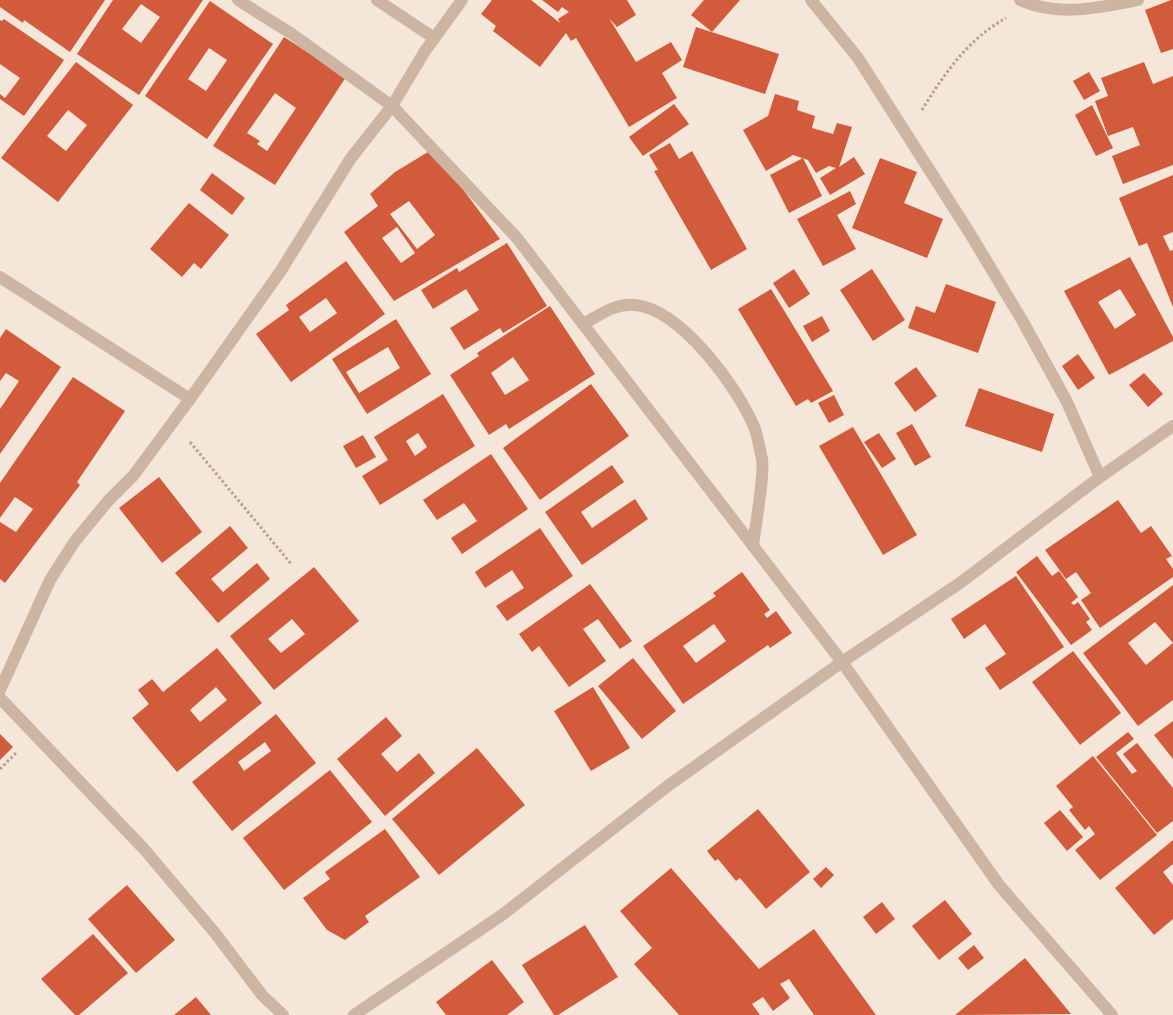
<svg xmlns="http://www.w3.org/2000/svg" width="1173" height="1015" viewBox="0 0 1173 1015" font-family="'Archivo Narrow',sans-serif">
	<rect width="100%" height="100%" fill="#f4e6d9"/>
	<g fill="#d15b3a" fill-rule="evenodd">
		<path d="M0,0H105L70,52L24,20L23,23L0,7Z"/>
		<path d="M113,0H203L139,95L77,54ZM141,4L160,17L141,43L122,29Z"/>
		<path d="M492,0H531L560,23L558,19L569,12L562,7L558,12L542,0H627L636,15L617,27L609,18L636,62L671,42L682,60L662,73L677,98L629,127L576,38L571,41L566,33L540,67L493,31L496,26L481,14Z"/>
		<path d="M704,0H740L712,32L691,15Z"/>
		<path d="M1171,0H1173V49L1161,53L1145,10Z"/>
		<path d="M210,1L273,44L207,139L145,96ZM209,48L227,60L206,91L188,79Z"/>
		<path d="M4,19L64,60L24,116L0,99V94L5,98L20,78L0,64V20L2,21Z"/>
		<path d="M696,27L779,54L765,94L683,67Z"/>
		<path d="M284,37L346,77L275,185L213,146ZM275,93L296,108L267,151L257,144L260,141L247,133Z"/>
		<path d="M76,62L133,105L58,202L1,158ZM68,110L87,125L66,151L47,136Z"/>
		<path d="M1144,62L1153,84L1173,76V165L1123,184L1112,156L1140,145L1133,127L1108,136L1095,101L1108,96L1101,78Z"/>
		<path d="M1089,72L1100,91L1084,100L1073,81Z"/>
		<path d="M775,94L799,101L797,110L815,116L812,128L833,134L837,123L852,127L839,167L854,157L865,174L830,195L820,178L836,168L829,166L816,173L808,160L793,155L766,171L743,130L768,116Z"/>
		<path d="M674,104L689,124L643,156L629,137Z"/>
		<path d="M1092,105L1113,148L1096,156L1075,115Z"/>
		<path d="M670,143L679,159L692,151L747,249L711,270L654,171L658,170L649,155Z"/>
		<path d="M433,149L500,239L394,301L344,232L378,206L370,194L395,172ZM409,201L435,235L417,249L390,214ZM397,227L415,253L401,263L382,238Z"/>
		<path d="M803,158L822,196L789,213L770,175Z"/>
		<path d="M880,158L917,172L904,203L943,219L927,258L852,228Z"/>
		<path d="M212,173L245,198L232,215L200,190Z"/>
		<path d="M1173,175V232L1163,236L1170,251L1173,250V307L1147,243L1139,246L1119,198Z"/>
		<path d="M850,191L856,204L837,215L856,249L823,266L797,219Z"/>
		<path d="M189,203L229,235L201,269L194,263L182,277L150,249Z"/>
		<path d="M507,243L547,306L503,333L500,328L464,350L450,328L479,310L466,289L433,309L421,290L457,268L459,272Z"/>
		<path d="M1130,257L1173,337V341L1109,375L1064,291ZM1120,289L1136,315L1115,329L1098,302Z"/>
		<path d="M346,261L385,314L291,382L256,334L289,310L286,305ZM326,298L337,313L310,332L299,317Z"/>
		<path d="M794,269L810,294L789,308L773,283Z"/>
		<path d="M872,269L905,320L873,341L840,290Z"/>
		<path d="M946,284L996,302L978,353L908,328L916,306L935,313Z"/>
		<path d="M771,289L833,391L811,403L808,399L796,406L738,309Z"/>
		<path d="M550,306L595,374L509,429L506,424L489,435L450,375L479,356L477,353ZM513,357L529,380L505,395L491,373Z"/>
		<path d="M822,316L830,331L812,342L803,326Z"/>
		<path d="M396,319L431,374L367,414L332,359ZM388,347L400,368L359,393L346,372Z"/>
		<path d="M6,329L61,367L0,454V409L19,381L6,373L0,381V338Z"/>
		<path d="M1078,354L1095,378L1078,390L1062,366Z"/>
		<path d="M916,367L937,396L915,412L894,383Z"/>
		<path d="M1144,373L1163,394L1148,407L1129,385Z"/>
		<path d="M73,377L125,411L77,482L80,485L5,583L0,579V522L16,532L33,509L15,497L0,518V483Z"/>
		<path d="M591,384L629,436L540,500L503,448Z"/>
		<path d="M979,388L1054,414L1042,452L965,426Z"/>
		<path d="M443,394L475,446L380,505L362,476L388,460L374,437ZM418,433L427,447L415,456L406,441Z"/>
		<path d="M834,395L844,415L829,423L818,403Z"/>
		<path d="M912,424L931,457L915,466L896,433Z"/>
		<path d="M853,427L917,535L883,555L819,446Z"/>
		<path d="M879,433L896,459L882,468L864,442Z"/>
		<path d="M363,435L376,457L356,468L343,446Z"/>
		<path d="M491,454L528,509L462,554L451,538L477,521L464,503L437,520L423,500Z"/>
		<path d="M612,465L624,482L581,512L592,528L635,499L648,519L582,565L545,512Z"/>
		<path d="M159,477L202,532L162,563L119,508Z"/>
		<path d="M1118,500L1141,533L1151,526L1172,556L1166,559L1173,569V577L1100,628L1081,600L1091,593L1076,572L1066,579L1045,550Z"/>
		<path d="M230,526L248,548L211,579L223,592L257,563L270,579L218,623L175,573Z"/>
		<path d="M540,528L573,576L507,621L496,606L524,588L512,570L485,588L475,572Z"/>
		<path d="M1037,556L1052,576L1059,571L1078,597L1071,603L1074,605L1078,602L1090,619L1086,622L1092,630L1071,645L1016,572Z"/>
		<path d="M314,567L359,621L274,690L230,636ZM292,619L305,634L281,653L268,639Z"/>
		<path d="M742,572L770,610L764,614L767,618L776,611L792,633L770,648L768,645L683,704L643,646L716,596L713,593ZM714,624L726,641L696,663L683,646Z"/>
		<path d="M1016,576L1064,647L1000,690L985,668L1006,654L985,624L964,639L951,619Z"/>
		<path d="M590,584L632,641L620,649L598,619L583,629L606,661L569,687L539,646L532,652L519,634Z"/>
		<path d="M1173,585V643L1155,622L1128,643L1146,665L1173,643V700L1138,726L1083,653Z"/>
		<path d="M217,648L262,703L177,772L132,718L149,704L138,690L152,679L163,692ZM216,687L227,700L200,722L190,710Z"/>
		<path d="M1073,651L1121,713L1080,745L1032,682Z"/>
		<path d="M633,658L676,711L642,739L598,686Z"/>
		<path d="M593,687L630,748L591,771L554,711Z"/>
		<path d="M276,714L316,763L232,831L192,782ZM265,742L271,751L244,771L238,762Z"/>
		<path d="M386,717L402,736L381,754L397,772L419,753L435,773L385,816L337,759Z"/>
		<path d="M1173,721V759L1154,735Z"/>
		<path d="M1128,732L1134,739L1116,753L1132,774L1137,771L1123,754L1137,743L1173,788V821L1157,833L1096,757Z"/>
		<path d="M0,734L13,747L0,760Z"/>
		<path d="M477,748L525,805L439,875L392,819Z"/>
		<path d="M1093,756L1157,835L1100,880L1075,850L1095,834L1089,826L1085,830L1069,810L1073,807L1056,786Z"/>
		<path d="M330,770L372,822L284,890L243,838Z"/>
		<path d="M758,809L810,872L766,909L740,878L736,881L718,859L715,861L707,851Z"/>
		<path d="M1060,810L1083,837L1067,851L1044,823Z"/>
		<path d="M385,829L420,877L365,916L369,922L345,940L327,930L303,898L330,879L325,872Z"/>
		<path d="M1173,840V864L1163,872L1173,885V919L1154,935L1115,888Z"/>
		<path d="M826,867L834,875L821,888L813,879Z"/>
		<path d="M671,868L759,969L814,929L876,1015H814L789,979L780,984L790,998L773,1011L763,997L752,1004L760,1015H679L634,964L652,948L620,911Z"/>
		<path d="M127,885L175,940L136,973L88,919Z"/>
		<path d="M945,900L972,934L939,960L912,926Z"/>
		<path d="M882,902L895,919L876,934L863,917Z"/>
		<path d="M585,925L618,977L558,1015H554L522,965Z"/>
		<path d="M93,934L128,973L79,1015H75L41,979Z"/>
		<path d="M974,945L984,958L968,970L958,958Z"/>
		<path d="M1025,958L1071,1014L955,1015Z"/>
		<path d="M492,960L524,1002L507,1015H446L436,1002Z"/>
		<path d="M196,997L211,1015H174Z"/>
	</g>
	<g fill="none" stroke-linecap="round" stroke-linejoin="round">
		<g stroke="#b99f8e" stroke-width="3" stroke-dasharray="2.5 2.5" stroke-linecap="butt">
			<path d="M922,110C944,74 968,39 1006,18"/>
			<path d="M190,442L292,565"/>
			<path d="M0,769L17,752"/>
		</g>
		<g stroke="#cdb5a4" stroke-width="12">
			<path d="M238,0L292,34L392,106L517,238L842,662L999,885L1112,1015"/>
			<path d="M377,0L434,38"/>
			<path d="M811,0L858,58L969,232L1022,320L1067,402L1100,477"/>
			<path d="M1020,0C1057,17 1100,8 1138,0"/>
			<path d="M0,277L190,399"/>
			<path d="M583,324C600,315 615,303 635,305C681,309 739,389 755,429C758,438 760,450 762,459C765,476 755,526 753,546"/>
			<path d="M0,690L50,580L75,541L108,501L133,476L190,399L280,272L351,158L392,106L425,51L462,0"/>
			<path d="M0,698L144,849L215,933L262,995L283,1015"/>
			<path d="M354,1015L502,915L669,785L842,662L960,583L1100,477L1173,426"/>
		</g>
	</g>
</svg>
